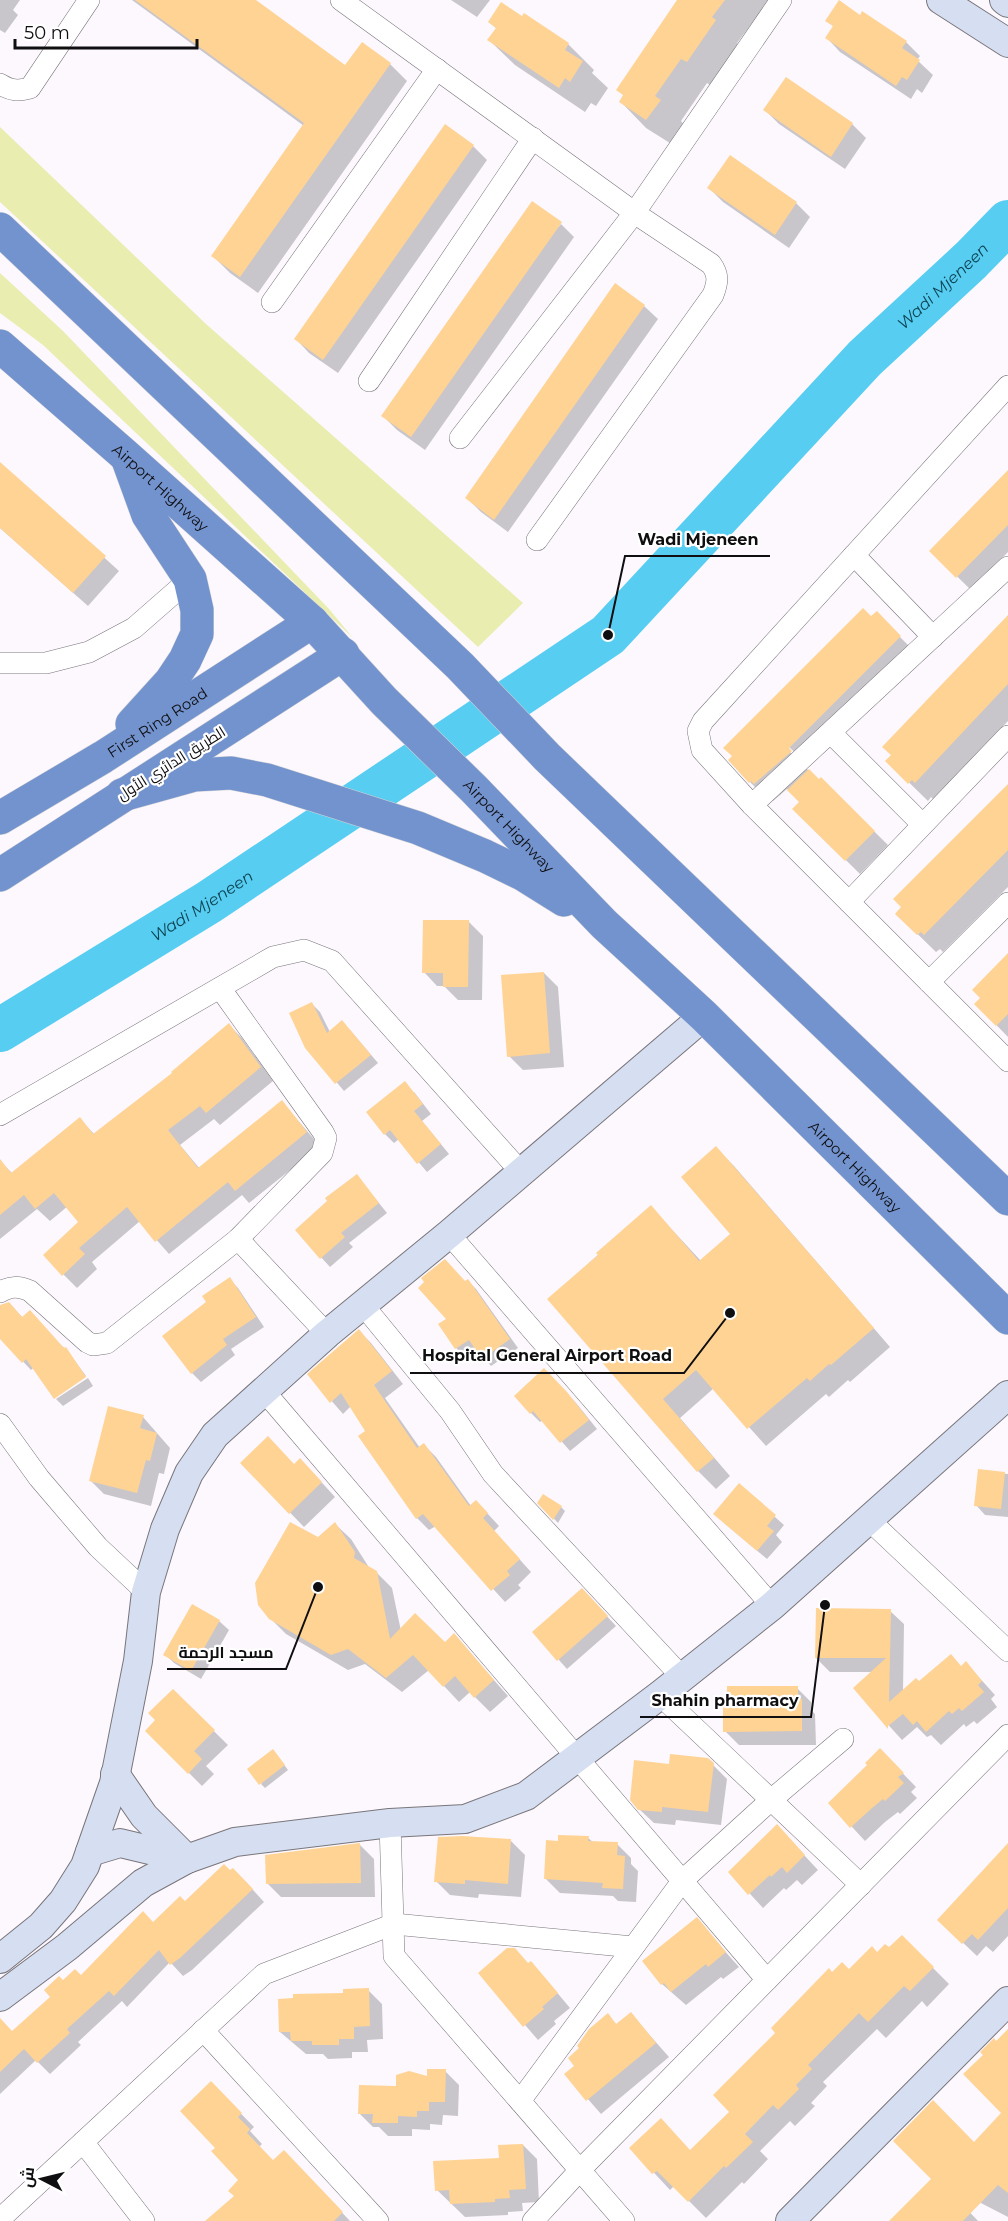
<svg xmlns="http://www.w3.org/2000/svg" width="1008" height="2221" viewBox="0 0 1008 2221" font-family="Montserrat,Cairo,sans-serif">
	<rect width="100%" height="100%" fill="#fcf8fe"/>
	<g fill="#e9edb0">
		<path d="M0,127L206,324L523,603L478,647L0,202Z"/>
		<path d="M0,273L63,331L329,609L353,638L43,345L0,313Z"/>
	</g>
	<g fill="#0003">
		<path d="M0,0H20L13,10L18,15L5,33L0,30Z"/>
		<path d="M132,0H253L346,67L390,64L407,81L258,293L230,273L213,256L304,126Z"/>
		<path d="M451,0H490L477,17Z"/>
		<path d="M679,0H774L764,7L737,43L741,47L713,87L707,83L681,121L686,127L673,145L646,128L621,102Z"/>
		<path d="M525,15L568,44L594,70L592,73L608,88L596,106L591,103L585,112L515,65L489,40L497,29L489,22L523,18Z"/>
		<path d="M861,17L906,42L920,56L917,60L933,75L922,93L917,89L911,99L840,52L827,38L834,27L827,20Z"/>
		<path d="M786,79L852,124L866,138L845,169L779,124L765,110Z"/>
		<path d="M445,126L473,146L487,160L338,373L309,353L296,339Z"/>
		<path d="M709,188L796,203L810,217L789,248L723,202Z"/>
		<path d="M561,224L574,237L425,450L397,430L383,416Z"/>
		<path d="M644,306L658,319L508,532L481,512L467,498Z"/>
		<path d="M0,463L119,571L88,606L0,528Z"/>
		<path d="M1008,472V552L971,590L931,551Z"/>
		<path d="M876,613L918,655L808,765L787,745L785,747L819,781L821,779L888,845L860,874L794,809L801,802L787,789L773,801L770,798L768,800L750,782Z"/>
		<path d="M1008,617V721L934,800L931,797L928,801L887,761Z"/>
		<path d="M1008,786V887L943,952L940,949L936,952L897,914Z"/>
		<path d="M469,922L483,936L482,1000H458L444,986H437L424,972Z"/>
		<path d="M1008,955V1037L976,1004L982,998Z"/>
		<path d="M544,973L558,987L564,1067L523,1070L509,1056Z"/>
		<path d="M312,1004L320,1012L330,1032L350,1030L378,1063L344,1091L307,1047Z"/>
		<path d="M229,1025L242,1038L273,1081L220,1125L214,1119L180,1145L200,1169L282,1102L320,1146L249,1203L242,1195L169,1254L140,1221L92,1262L97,1269L77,1288L63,1274L80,1222L68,1206L50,1221L37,1209L0,1239V1161L13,1174L80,1119L95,1135L174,1073Z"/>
		<path d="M414,1092L431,1114L422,1121L449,1154L427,1172L399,1139L394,1143L385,1134Z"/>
		<path d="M716,1148L734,1166L890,1347L850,1382L848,1380L829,1397L826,1394L766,1446L714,1388L680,1418L730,1476L716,1489L698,1471L549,1299L651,1207L701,1261L732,1234Z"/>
		<path d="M357,1176L387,1213L349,1243L353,1247L330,1267L297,1231Z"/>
		<path d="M229,1279L238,1288L264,1327L231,1349L235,1355L201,1382L192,1373L208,1302Z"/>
		<path d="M468,1281L476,1289L518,1348L491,1366L476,1349L465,1356L456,1348L448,1319L426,1282H465Z"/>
		<path d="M9,1303L23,1318L66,1349L86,1376L54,1397L34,1367L31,1370L0,1337V1306Z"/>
		<path d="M359,1331L371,1343L403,1384L385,1398L420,1448L424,1445L436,1457L471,1506L476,1502L488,1514L499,1526L494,1531L531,1572L518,1585L521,1588L505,1602L436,1526L429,1530L417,1518L351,1406L343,1414L309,1375Z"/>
		<path d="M544,1370L576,1403L597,1429L570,1451L543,1420L540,1422L531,1413Z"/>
		<path d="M88,1378L93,1386L63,1406L56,1399Z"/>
		<path d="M143,1417L170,1448L164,1474L159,1473L151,1506L104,1494L90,1480Z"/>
		<path d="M242,1463L295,1465L314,1474L335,1497L304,1527Z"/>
		<path d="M980,1471L1008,1474V1517L985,1515L976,1505Z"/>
		<path d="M739,1485L784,1525L776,1535L782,1542L767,1559L724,1523Z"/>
		<path d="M539,1503L561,1507L565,1511L558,1523Z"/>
		<path d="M335,1524L351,1539L370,1569L376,1572L392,1588L401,1631L445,1644L454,1635L508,1696L490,1712L470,1692L459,1702L429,1670L402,1692L365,1664L348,1670L286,1634L270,1618L318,1539Z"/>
		<path d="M591,1599L616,1626L567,1669L534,1632Z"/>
		<path d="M193,1606L219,1621L229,1630L201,1679L174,1663L165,1654Z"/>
		<path d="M890,1611L904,1624L903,1692L919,1683L962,1667L966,1663L995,1695L991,1699L997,1707L977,1724L974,1721L966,1727L964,1724L941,1745L931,1735L927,1737L917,1727L902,1740L855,1688L874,1672H830L816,1658Z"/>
		<path d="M797,1688L811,1702V1710L815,1714L816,1745H739L725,1731Z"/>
		<path d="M173,1691L228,1745L206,1766L214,1774L202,1786L147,1731L157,1720Z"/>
		<path d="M880,1750L916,1787L911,1792L917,1798L900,1814L898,1812L885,1822L865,1841L830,1803L869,1765Z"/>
		<path d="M277,1755L288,1770L265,1788L261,1784Z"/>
		<path d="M708,1760L727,1779L721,1825L676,1820L675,1825L654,1823L639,1809L670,1766Z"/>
		<path d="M588,1838L593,1842L617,1844L631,1858V1864L638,1871L636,1902L618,1901L613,1896L560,1893L546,1879L559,1843Z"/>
		<path d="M790,1840L818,1870L802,1885L797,1880L786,1890L784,1888L763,1908L730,1872Z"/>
		<path d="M511,1841L525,1855L521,1897L479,1894L478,1898L450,1895L436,1881Z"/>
		<path d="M360,1845L374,1859L375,1897H281L267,1883Z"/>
		<path d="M1008,1859V1936L993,1952L986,1946L977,1956L939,1920Z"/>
		<path d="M245,1881L264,1902L192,1970L183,1976L170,1962L127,2007L122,2001L78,2042L81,2045L50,2074L36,2060L0,2094V2025L13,2032L52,1997L63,1982L81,1977L185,1903Z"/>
		<path d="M696,1919L739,1967L723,1979L721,1977L686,2005L662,1984L644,1961Z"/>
		<path d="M902,1937L949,1984L927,2007L922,2001L886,2038L877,2029L823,2082L827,2086L811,2103L815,2106L795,2126L790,2121L760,2151L768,2159L744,2184L742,2182L706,2218L674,2186L670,2190L631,2148L661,2120L691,2152L731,2112L777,2033L832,1974L849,1971L877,1954L889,1950Z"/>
		<path d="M529,1964L544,1977L570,2008L554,2021L556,2024L538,2040L480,1973Z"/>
		<path d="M368,1990L382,2004L383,2039L367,2040L368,2052H352V2058L328,2059L323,2054H306L280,2032L345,1994Z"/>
		<path d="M631,2014L669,2057L601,2114L566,2074L576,2066L581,2048L607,2015L617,2025Z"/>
		<path d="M1008,2031V2217L942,2183L978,2221H891L933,2179L974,2144L1003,2112L996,2043Z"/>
		<path d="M445,2071L459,2085L458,2116L443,2115L442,2125L430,2124V2130L412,2129V2136H388L379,2127H373L359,2113L397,2088Z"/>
		<path d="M211,2083L254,2127L250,2131L262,2144L259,2147L273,2162L297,2165L350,2221H207L236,2197L240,2180L217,2148Z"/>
		<path d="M523,2145L537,2159L539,2202L522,2203L523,2211L508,2212V2215L465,2217L437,2190L500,2159Z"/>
	</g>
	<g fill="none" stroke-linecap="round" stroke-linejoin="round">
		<path stroke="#57cdf2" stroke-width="44" id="s1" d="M0,1030L209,902L608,635L865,358L971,260L1008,222"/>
	</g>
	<g fill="#ffd394">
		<path d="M135,0H256L345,65L362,42L391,63L240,277L211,256L304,123Z"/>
		<path d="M677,0H725L712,17L716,20L687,62L681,59L655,96L661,100L646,120L619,102L623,95L616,90Z"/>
		<path d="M839,0L860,15L862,11L907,41L902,48L920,60L907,80L902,77L896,86L825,38L833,26L825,21Z"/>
		<path d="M501,2L522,16L524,13L569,43L565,50L583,61L570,82L565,78L559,88L487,40L496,28L488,22Z"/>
		<path d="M786,77L853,123L831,157L763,110Z"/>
		<path d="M445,124L474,145L323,360L294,339Z"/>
		<path d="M730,155L797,202L775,235L707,188Z"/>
		<path d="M532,201L562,222L411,437L381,416Z"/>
		<path d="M615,283L645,305L494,520L465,498Z"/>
		<path d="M0,462L106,556L73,593L0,528Z"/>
		<path d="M1008,470V525L956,578L929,551Z"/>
		<path d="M863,608L871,616L877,611L901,636L789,748L792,751L754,784L751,781L749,783L728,760L732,756L723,748Z"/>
		<path d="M1008,615V684L915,783L912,780L908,784L885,761L891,755L882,747Z"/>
		<path d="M809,769L819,779L821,777L875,831L845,861L792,809L799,802L787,790Z"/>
		<path d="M1008,784V850L924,935L921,932L917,935L895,914L901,907L893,899Z"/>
		<path d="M423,920H469L468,987H443V973H422Z"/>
		<path d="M1008,953V1014L996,1026L974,1004L980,998L972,990Z"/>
		<path d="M544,972L550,1053L507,1057L501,975Z"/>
		<path d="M312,1002L327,1033L342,1020L371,1055L335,1084L305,1048L289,1013Z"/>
		<path d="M229,1023L261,1067L206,1113L200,1106L168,1130L198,1168L282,1100L307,1132L235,1191L228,1182L155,1242L127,1207L79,1248L85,1254L62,1276L43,1255L78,1222L54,1193L35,1209L24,1195L0,1215V1159L11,1173L80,1117L93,1134L172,1073L171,1072Z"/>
		<path d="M405,1081L423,1104L414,1111L441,1144L417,1164L390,1130L384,1135L366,1112Z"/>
		<path d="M716,1146L874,1328L831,1365L829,1364L810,1381L807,1378L747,1429L696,1370L663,1399L714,1458L697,1472L547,1299L598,1255L596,1253L651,1205L699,1261L730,1234L681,1177Z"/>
		<path d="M357,1174L379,1203L341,1233L345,1237L320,1259L295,1230L327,1201L325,1198Z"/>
		<path d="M445,1259L465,1281L468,1279L510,1339L482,1359L469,1340L455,1349L438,1324L446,1319L418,1288L424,1282L421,1278Z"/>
		<path d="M230,1277L256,1317L223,1339L227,1345L191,1374L162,1336L206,1302L202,1296Z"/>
		<path d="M9,1302L22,1317L30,1310L64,1348L66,1347L86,1377L54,1399L26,1359L22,1363L0,1339V1305Z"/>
		<path d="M359,1329L392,1371L374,1385L417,1448L424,1443L469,1506L476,1500L488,1513L483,1518L520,1559L507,1571L510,1575L491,1591L423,1514L416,1519L358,1436L365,1431L341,1393L330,1403L307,1374Z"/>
		<path d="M544,1368L567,1392L589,1420L560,1443L533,1411L530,1414L514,1396Z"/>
		<path d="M108,1406L144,1415L140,1428L157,1433L150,1461L146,1460L137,1493L89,1481Z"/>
		<path d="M268,1436L294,1464L300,1458L322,1482L289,1514L240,1463Z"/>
		<path d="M978,1469L1005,1472L1001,1509L974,1506Z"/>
		<path d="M739,1483L776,1515L767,1526L774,1531L757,1551L713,1514Z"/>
		<path d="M543,1494L562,1506L553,1520L537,1503Z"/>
		<path d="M290,1522L318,1537L335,1522L355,1552L354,1558L377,1571L390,1639L415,1613L445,1642L454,1633L494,1680L474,1698L455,1676L443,1687L413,1655L386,1678L348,1649L331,1655L269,1619L258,1605L255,1583Z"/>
		<path d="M582,1588L608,1616L557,1661L532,1632Z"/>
		<path d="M192,1604L220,1620L191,1671L163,1655Z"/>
		<path d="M816,1608L891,1609L889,1702L916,1678L919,1681L951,1654L961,1666L966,1661L982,1681L978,1685L984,1692L962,1711L959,1708L952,1714L949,1711L926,1732L917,1721L913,1725L903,1714L888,1726V1729L853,1688L886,1658H815Z"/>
		<path d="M727,1686H798V1699H802V1731L723,1732V1706H727Z"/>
		<path d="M173,1689L215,1730L194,1751L202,1759L188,1774L145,1731L155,1720L148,1713Z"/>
		<path d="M880,1748L904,1773L898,1777L904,1783L885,1801L883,1799L872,1808L850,1828L828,1803L867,1765L865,1763Z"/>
		<path d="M273,1749L285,1765L259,1785L247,1769Z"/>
		<path d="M670,1754L708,1758L714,1763L708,1812L662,1807V1812L638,1810L630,1800L634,1760L669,1764Z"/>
		<path d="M777,1824L805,1855L787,1873L782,1867L771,1877L770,1875L748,1895L728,1872Z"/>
		<path d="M558,1835L589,1836L588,1841L618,1842L617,1855L625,1856L623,1889L602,1888L603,1883L544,1879L546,1840L558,1841Z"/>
		<path d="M462,1836L511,1839L508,1884L465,1880V1884L434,1882L438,1837Z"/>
		<path d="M360,1843L361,1883L266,1884L265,1855Z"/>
		<path d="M1008,1843V1908L978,1940L972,1934L962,1944L937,1920Z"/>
		<path d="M224,1864L230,1870L233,1868L253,1889L180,1958L170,1965L159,1950L114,1996L109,1991L67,2029L70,2033L37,2063L24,2049L0,2072V2018L12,2031L50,1997L44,1990L59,1976L63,1980L75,1969L81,1975L143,1911L153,1922L180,1896L185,1901Z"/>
		<path d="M697,1917L726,1952L708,1967L706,1964L671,1992L664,1983L661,1985L642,1961Z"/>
		<path d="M902,1935L934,1967L910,1991L904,1986L868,2022L859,2013L808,2065L812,2069L796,2085L799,2089L778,2110L773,2105L745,2134L753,2142L726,2168L724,2166L688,2202L657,2171L652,2174L629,2148L661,2118L690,2150L729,2112L713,2095L775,2033L771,2028L829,1968L832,1972L842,1962L849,1969L872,1946L877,1952L885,1944L889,1947Z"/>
		<path d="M507,1948H515L528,1963L531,1961L558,1993L542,2007L544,2009L523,2027L478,1973Z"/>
		<path d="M369,1988L370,2026L354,2027V2039H339V2045H312V2041H291L290,2032H279L278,1999L293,1998V1994L343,1993V1989Z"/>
		<path d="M631,2012L656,2043L586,2101L564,2074L574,2066L568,2058L579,2048L577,2046L589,2029L608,2013L616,2024Z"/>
		<path d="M1008,2029V2193L998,2185L963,2221H889L931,2179L893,2141L933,2100L974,2142L1001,2113L963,2074L983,2055L980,2052L994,2038L996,2041Z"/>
		<path d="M427,2069H446L445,2102H429V2111H417V2117L398,2116V2123H372L373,2114H358L359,2085L396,2086V2075L409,2071L427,2076Z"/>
		<path d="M211,2081L242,2113L238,2117L250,2129L247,2133L273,2160L284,2150L343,2212L334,2221H205L234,2196L228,2191L238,2180L211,2151L215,2148L180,2111Z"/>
		<path d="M523,2144L526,2189L509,2190L510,2198L495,2199V2202L450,2204L449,2190L435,2191L433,2161L499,2158L498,2145Z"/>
	</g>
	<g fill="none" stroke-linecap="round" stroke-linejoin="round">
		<g stroke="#79757a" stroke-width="22">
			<g id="street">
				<path d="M341,0L642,218L711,264C719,275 718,282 713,295L537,540"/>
				<path d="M0,84C11,91 18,91 30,88L89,0"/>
				<path d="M272,302L437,69"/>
				<path d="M369,381L533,138"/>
				<path d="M1008,386L703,721L698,731L702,750L752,805L1008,1061"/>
				<path d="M460,438L635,212L781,0"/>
				<path d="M854,555L933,637"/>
				<path d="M0,663H46L89,652L134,628L190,579"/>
				<path d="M831,733L922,824"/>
				<path d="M752,805L1008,567"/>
				<path d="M849,902L1008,736"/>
				<path d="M929,982L1008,903"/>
				<path d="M0,1115L273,957L304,950L332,961L521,1172"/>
				<path d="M449,1234L772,1606"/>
				<path d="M238,1239L327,1334"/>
				<path d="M0,1292C11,1286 18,1286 30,1291L87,1342L93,1345L107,1343L238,1239L322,1153L326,1138L323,1132L220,988"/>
				<path d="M363,1305L450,1411L493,1474L682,1677"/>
				<path d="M264,1391L767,1980"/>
				<path d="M0,1424L39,1478L98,1547L146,1592"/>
				<path d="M868,1519L1008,1651"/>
				<path d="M660,1695L861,1885"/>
				<path d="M390,1823L394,1956L624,2221"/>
				<path d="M203,2030L378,2221"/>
				<path d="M520,2101L683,1880L771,1800L843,1739"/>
				<path d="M83,2142L144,2221"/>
				<path d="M0,2219L264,1974L394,1924L633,1947"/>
				<path d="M533,2221L580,2170L1008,1735"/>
			</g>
		</g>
		<g stroke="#79757a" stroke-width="30">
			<g id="secondary">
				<path d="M941,0L1008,43"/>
				<path d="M1004,0L1008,3"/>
				<path d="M115,1774L144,1816L187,1859"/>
				<path d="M90,1852L120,1843L187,1859"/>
				<path d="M0,1959L41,1926L63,1901L85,1866L114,1783L138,1661L146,1592L165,1529L189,1473L215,1435L327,1334L449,1234L704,1016"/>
				<path d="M0,1997L67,1947L143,1883L187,1859L235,1842L390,1823L465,1819L526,1796L660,1695L772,1606L1008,1395"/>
				<path d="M790,2221L1008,2001"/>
			</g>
		</g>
		<g stroke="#d4d4d4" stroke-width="34">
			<g id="highway">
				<path d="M0,229L460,666L547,757L1008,1199"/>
				<path id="s2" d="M0,346L126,456L312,622L384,701L474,789L604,924L704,1016L1008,1318"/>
				<path d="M128,460L148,515L190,579L197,610V634L185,660L171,681L132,724"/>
				<path d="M122,795L194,775L231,773L267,780L418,828L485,856L524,875L564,900"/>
				<path id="s3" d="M0,818L103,757L312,622"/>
				<path d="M0,875L343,654"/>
			</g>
		</g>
		<use href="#street" stroke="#fff" stroke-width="21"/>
		<use href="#secondary" stroke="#d5dff1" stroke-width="28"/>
		<use href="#highway" stroke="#7393cf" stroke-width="33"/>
	</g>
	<g text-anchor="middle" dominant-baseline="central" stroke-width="4.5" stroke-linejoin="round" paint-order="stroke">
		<g font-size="15" fill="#0f0e10" stroke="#fff">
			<text stroke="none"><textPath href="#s2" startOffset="214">Airport Highway</textPath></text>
			<text stroke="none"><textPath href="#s3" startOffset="184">First Ring Road</textPath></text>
			<text transform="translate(171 763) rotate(-32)">الطريق الدائري الأول</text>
			<text stroke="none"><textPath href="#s2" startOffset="700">Airport Highway</textPath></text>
			<text stroke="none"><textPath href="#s2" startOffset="1186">Airport Highway</textPath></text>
		</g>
		<g font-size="16" font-style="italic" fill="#0e4352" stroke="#fff">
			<text stroke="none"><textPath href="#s1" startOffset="1209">Wadi Mjeneen</textPath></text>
			<text stroke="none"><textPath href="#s1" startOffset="237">Wadi Mjeneen</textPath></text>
		</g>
	</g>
	<path fill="none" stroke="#0f0e10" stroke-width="2" d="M608 635L625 556H770M730 1313L684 1373H410M318 1587L286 1669H167M825 1605L811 1717H640"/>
	<g fill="#0f0e10" stroke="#fff" stroke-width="2">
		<circle cx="608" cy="635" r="6"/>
		<circle cx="730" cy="1313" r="6"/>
		<circle cx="318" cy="1587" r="6"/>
		<circle cx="825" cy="1605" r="6"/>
	</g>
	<g font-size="16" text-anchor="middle" font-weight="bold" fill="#0f0e10" stroke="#fff" stroke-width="4.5" stroke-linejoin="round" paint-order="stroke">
		<text x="698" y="545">Wadi Mjeneen</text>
		<text x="547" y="1361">Hospital General Airport Road</text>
		<text x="226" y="1658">مسجد الرحمة</text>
		<text x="725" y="1706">Shahin pharmacy</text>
	</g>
	<g transform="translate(42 2179) rotate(277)" stroke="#ffffff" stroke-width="4.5" paint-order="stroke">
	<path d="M0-4.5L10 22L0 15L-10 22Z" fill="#0f0e10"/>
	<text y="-9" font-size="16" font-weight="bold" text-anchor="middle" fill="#0f0e10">ش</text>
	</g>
	<path d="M15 39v9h182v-9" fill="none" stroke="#0f0e10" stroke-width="3"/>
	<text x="24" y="39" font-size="18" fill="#0f0e10" stroke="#ffffff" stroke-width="4.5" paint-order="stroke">50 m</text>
</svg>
